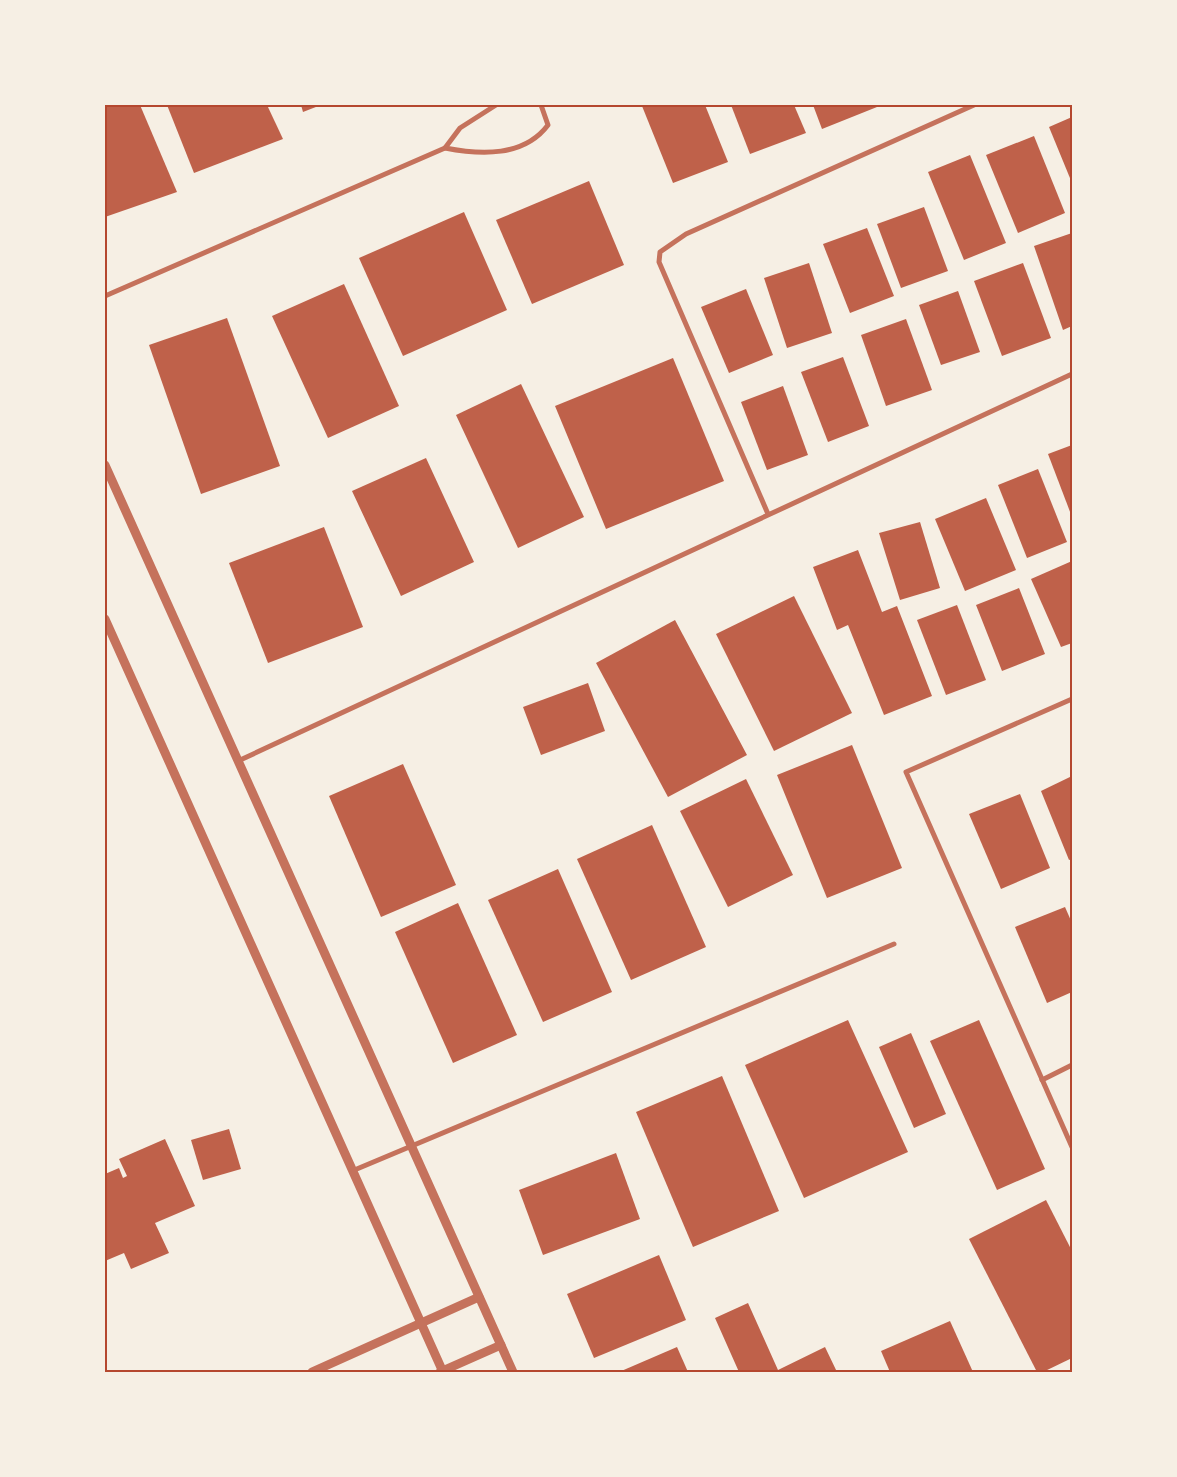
<svg xmlns="http://www.w3.org/2000/svg" width="1177" height="1477" viewBox="0 0 1177 1477" font-family="'IBM Plex Serif',serif">
	<rect width="100%" height="100%" fill="#f6efe4"/>
	<g fill="#bf614a">
		<path d="M105,105H140L177,192L105,217Z"/>
		<path d="M167,105H267L283,139L194,173Z"/>
		<path d="M301,105H321L303,112Z"/>
		<path d="M705,105L728,162L673,183L642,106Z"/>
		<path d="M731,105H794L806,133L750,154Z"/>
		<path d="M813,105H876L877,107L822,129Z"/>
		<path d="M1072,117V183L1049,127Z"/>
		<path d="M1034,136L1065,213L1018,233L986,155Z"/>
		<path d="M970,155L1006,243L964,260L928,172Z"/>
		<path d="M589,181L624,265L532,304L496,220Z"/>
		<path d="M924,207L948,271L901,288L877,224Z"/>
		<path d="M464,212L507,310L403,356L359,258Z"/>
		<path d="M867,228L894,296L850,313L823,244Z"/>
		<path d="M1072,233V326L1063,330L1034,246Z"/>
		<path d="M809,263L832,333L787,348L764,278Z"/>
		<path d="M1023,263L1051,338L1002,356L974,281Z"/>
		<path d="M344,284L399,406L328,438L272,316Z"/>
		<path d="M746,289L773,355L729,373L701,307Z"/>
		<path d="M958,291L980,352L941,365L919,305Z"/>
		<path d="M227,318L280,466L201,494L149,345Z"/>
		<path d="M906,319L932,390L886,406L861,335Z"/>
		<path d="M843,357L869,426L828,442L801,372Z"/>
		<path d="M673,358L724,481L606,529L555,406Z"/>
		<path d="M521,384L584,517L518,548L456,415Z"/>
		<path d="M783,386L808,455L767,470L741,402Z"/>
		<path d="M1072,445V517L1048,454Z"/>
		<path d="M426,458L474,562L401,596L352,491Z"/>
		<path d="M1038,469L1067,542L1027,558L998,485Z"/>
		<path d="M986,498L1016,570L965,591L935,519Z"/>
		<path d="M920,522L940,588L900,600L879,533Z"/>
		<path d="M324,527L363,627L268,663L229,563Z"/>
		<path d="M858,550L882,612L897,606L932,696L884,715L848,625L837,630L813,567Z"/>
		<path d="M1072,561V643L1061,647L1031,579Z"/>
		<path d="M1019,588L1045,654L1002,671L976,605Z"/>
		<path d="M794,596L852,713L774,751L716,634Z"/>
		<path d="M957,605L986,680L946,695L917,620Z"/>
		<path d="M675,620L747,755L668,797L596,663Z"/>
		<path d="M588,683L605,731L541,755L523,707Z"/>
		<path d="M852,745L902,868L827,898L777,775Z"/>
		<path d="M403,764L456,885L381,917L329,796Z"/>
		<path d="M1072,776V859L1069,860L1041,791Z"/>
		<path d="M746,779L793,875L728,907L680,811Z"/>
		<path d="M1020,794L1050,868L1001,889L969,814Z"/>
		<path d="M652,825L706,947L631,980L577,859Z"/>
		<path d="M558,869L612,992L543,1022L488,900Z"/>
		<path d="M458,903L517,1035L453,1063L395,932Z"/>
		<path d="M1065,907L1072,923V992L1047,1003L1015,927Z"/>
		<path d="M848,1020L908,1152L804,1198L745,1065Z"/>
		<path d="M979,1020L1045,1169L997,1190L930,1041Z"/>
		<path d="M911,1033L946,1114L914,1128L879,1047Z"/>
		<path d="M722,1076L779,1211L693,1247L636,1112Z"/>
		<path d="M229,1129L241,1169L203,1180L191,1140Z"/>
		<path d="M165,1139L195,1206L155,1223L169,1253L131,1269L124,1253L105,1261V1174L119,1168L123,1178L127,1176L119,1159Z"/>
		<path d="M616,1153L640,1219L543,1255L519,1190Z"/>
		<path d="M1046,1200L1072,1251V1358L1043,1372H1037L969,1239Z"/>
		<path d="M659,1255L686,1320L594,1358L567,1294Z"/>
		<path d="M748,1303L778,1370L825,1347L837,1372H739L715,1318Z"/>
		<path d="M950,1321L973,1372H890L881,1351Z"/>
		<path d="M677,1347L688,1372H619Z"/>
	</g>
	<g fill="none" stroke-linecap="round" stroke-linejoin="round">
		<g stroke="#c5725c" stroke-width="5">
			<path d="M445,148C481,155 524,157 548,125L541,105"/>
			<path d="M105,296L445,148L460,128L496,105"/>
			<path d="M768,514L659,262L660,252L686,234L974,105"/>
			<path d="M1072,699L906,772L1072,1147"/>
			<path d="M238,761L1072,374"/>
			<path d="M1042,1080L1072,1065"/>
			<path d="M352,1171L894,944"/>
		</g>
		<g stroke="#c5725c" stroke-width="9">
			<path d="M105,465L513,1372"/>
			<path d="M105,619L443,1372"/>
			<path d="M312,1372L479,1297"/>
			<path d="M440,1372L501,1345"/>
		</g>
	</g>
	<rect width="1177" height="1477" fill="none" stroke="#f6efe4" stroke-width="212"/>
	<rect x="106" y="106" width="965" height="1265" fill="none" stroke="#b5482f" stroke-width="2"/>
</svg>
